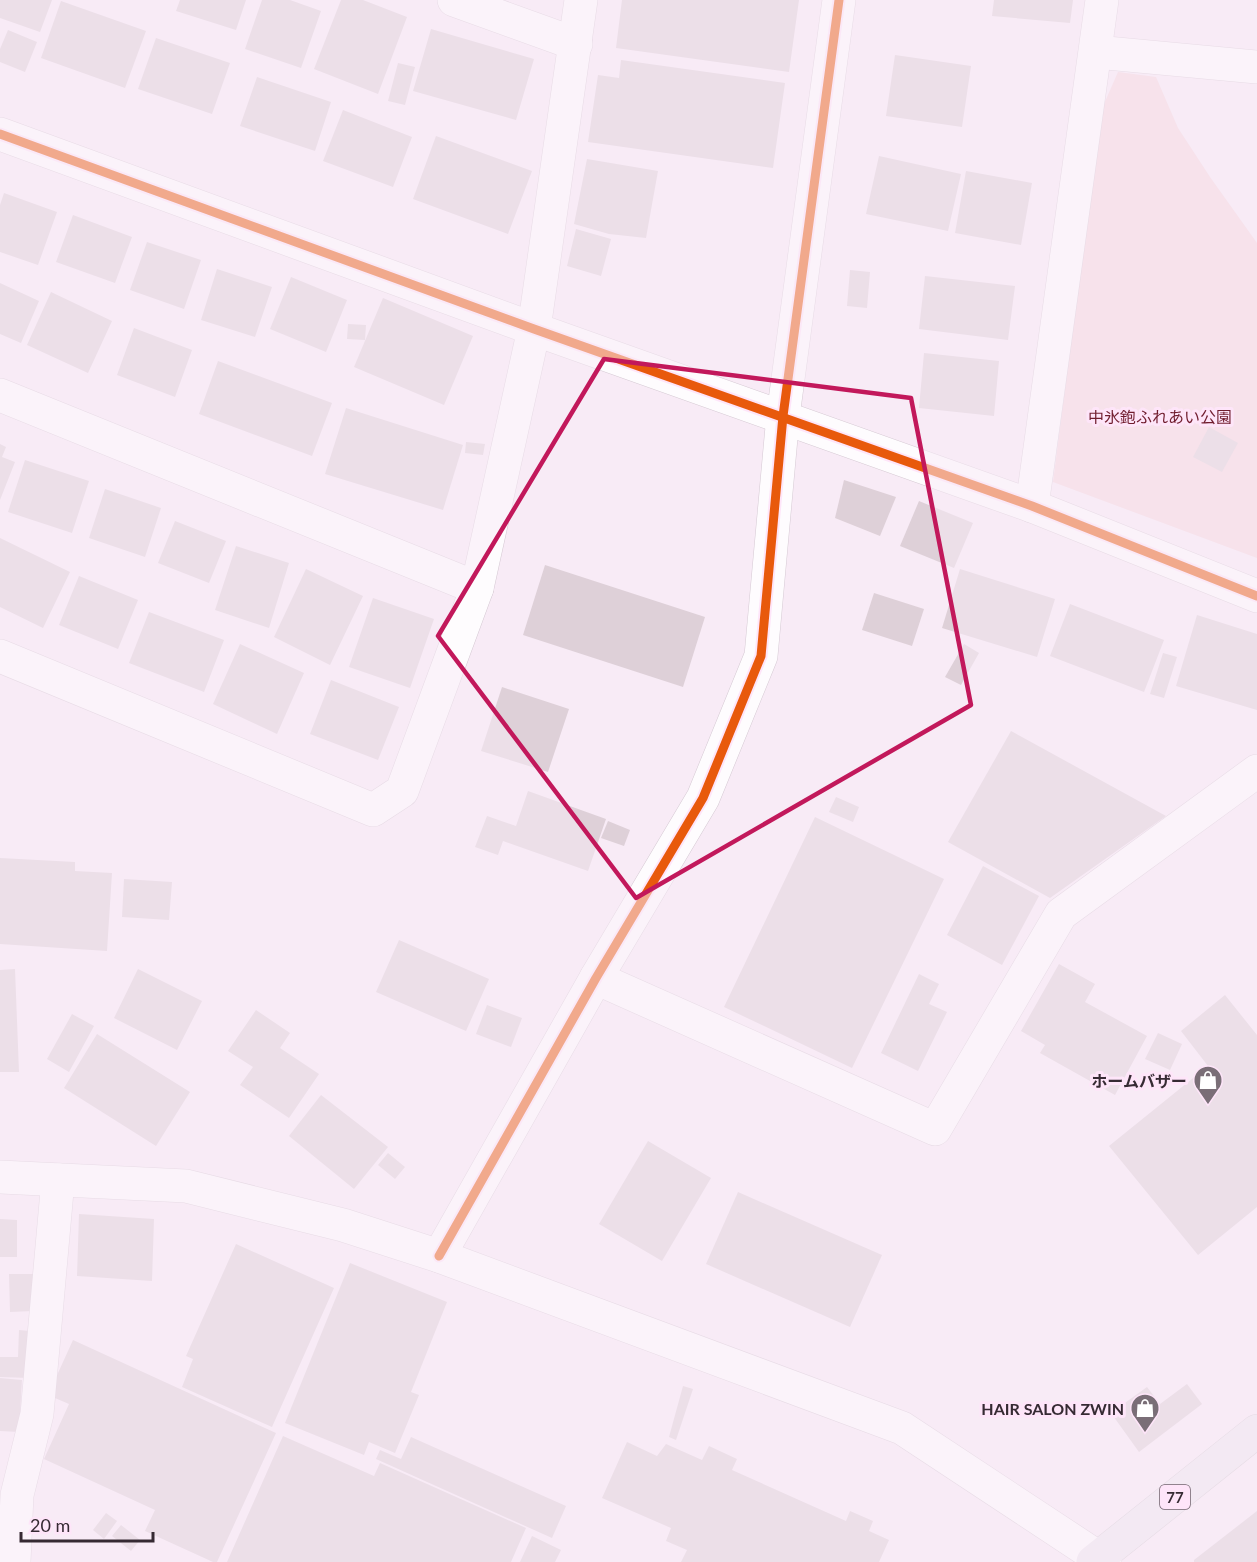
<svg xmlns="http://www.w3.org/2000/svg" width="1257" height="1562" viewBox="0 0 1257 1562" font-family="Lato,'Noto Sans JP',sans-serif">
	<rect width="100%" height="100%" fill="#f8ebf6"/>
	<path fill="#f6d7dd" d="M1118,72L1156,77L1178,128L1210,177L1257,243V558L1053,482L1101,111Z"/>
	<g fill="#ded0d8">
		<path d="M0,0H52L40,32L0,18Z"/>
		<path d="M180,0H246L236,30L176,11Z"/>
		<path d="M262,0H290L321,11L301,68L245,49Z"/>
		<path d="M341,0H363L407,17L378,94L314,69Z"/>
		<path d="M622,0H799L789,72L616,48Z"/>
		<path d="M994,0H1073L1070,23L992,16Z"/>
		<path d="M61,1L146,31L125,88L41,58Z"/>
		<path d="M431,29L534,59L516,120L413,91Z"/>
		<path d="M8,30L37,42L25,72L0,62V49Z"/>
		<path d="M156,38L230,63L212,114L138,89Z"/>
		<path d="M895,55L971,66L962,127L886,116Z"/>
		<path d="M621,60L785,83L773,168L588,142L598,75L619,78Z"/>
		<path d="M398,63L415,67L405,105L388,101Z"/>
		<path d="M257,77L331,102L315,151L240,126Z"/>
		<path d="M343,110L412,137L393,187L323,161Z"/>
		<path d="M436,136L532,171L508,234L413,199Z"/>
		<path d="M879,156L961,174L948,231L866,214Z"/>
		<path d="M587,159L658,171L646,238L609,234L574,224Z"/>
		<path d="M966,171L1032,183L1021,245L955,233Z"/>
		<path d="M4,193L57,212L38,265L0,252V205Z"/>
		<path d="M73,215L132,237L115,283L56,262Z"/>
		<path d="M576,229L611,239L601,276L567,266Z"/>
		<path d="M147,242L201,260L184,309L130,290Z"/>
		<path d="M217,269L272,287L255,337L201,320Z"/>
		<path d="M850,270L870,272L867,308L847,306Z"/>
		<path d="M925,276L1015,286L1008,340L919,329Z"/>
		<path d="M291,277L347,300L326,352L270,329Z"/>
		<path d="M0,283L39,301L21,343L0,334Z"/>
		<path d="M51,292L112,321L88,373L27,345Z"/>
		<path d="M383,298L473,336L444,405L354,367Z"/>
		<path d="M348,324L366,325L365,340L347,339Z"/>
		<path d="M134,328L192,350L175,397L117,375Z"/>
		<path d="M924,353L999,361L994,416L919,408Z"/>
		<path d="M218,361L332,403L312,456L199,414Z"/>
		<path d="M346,408L463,445L443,510L325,474Z"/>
		<path d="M1209,427L1238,443L1222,472L1193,457Z"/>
		<path d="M466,442L485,444L483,455L465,453Z"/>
		<path d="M0,444L6,447L2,457L15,462L0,500Z"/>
		<path d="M25,460L89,481L72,533L8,512Z"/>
		<path d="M844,480L896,497L880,536L835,518Z"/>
		<path d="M105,489L161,508L145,557L89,538Z"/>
		<path d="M919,501L973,523L954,568L900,546Z"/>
		<path d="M175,521L226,541L209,583L158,563Z"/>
		<path d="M0,538L70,572L43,628L0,607Z"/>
		<path d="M236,546L289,563L269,628L215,610Z"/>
		<path d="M545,565L705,617L683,687L523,635Z"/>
		<path d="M306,569L363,596L330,665L274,637Z"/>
		<path d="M960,569L1055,599L1037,657L942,628Z"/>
		<path d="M79,576L138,600L118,649L59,625Z"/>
		<path d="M874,593L924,609L912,646L862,630Z"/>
		<path d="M373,598L434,619L410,688L349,667Z"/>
		<path d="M1070,604L1164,640L1144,692L1050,656Z"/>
		<path d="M149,612L224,640L204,692L129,663Z"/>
		<path d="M1197,615L1257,634V710L1176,686Z"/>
		<path d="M240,644L304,673L277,734L213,704Z"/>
		<path d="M964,644L979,653L961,685L945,677Z"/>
		<path d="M1163,653L1177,657L1164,698L1150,694Z"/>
		<path d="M331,680L399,707L378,760L310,734Z"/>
		<path d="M502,687L569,709L548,772L481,751Z"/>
		<path d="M1011,731L1166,816L1050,898L948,842Z"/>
		<path d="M528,791L606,819L588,871L503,841L498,855L475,847L487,816L516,826Z"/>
		<path d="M836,797L859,807L853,822L829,812Z"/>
		<path d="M815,817L944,879L852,1068L724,1007Z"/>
		<path d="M608,821L630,830L624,846L601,838Z"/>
		<path d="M0,858L75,862V871L112,873L107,951L0,944Z"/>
		<path d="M983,866L1039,896L1002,965L947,935Z"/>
		<path d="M124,879L172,882L169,920L122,917Z"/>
		<path d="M399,940L489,979L466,1031L376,992Z"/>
		<path d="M1059,964L1095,984L1085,1002L1147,1036L1115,1095L1040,1053L1045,1045L1021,1031Z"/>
		<path d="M15,969L19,1072H0V970Z"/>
		<path d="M138,969L202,1001L177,1050L114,1018Z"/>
		<path d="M919,974L939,984L929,1004L947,1012L918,1071L881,1053Z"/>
		<path d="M1225,995L1257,1035V1207L1198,1255L1109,1146L1208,1066L1181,1031Z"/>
		<path d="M487,1005L522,1018L511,1047L476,1034Z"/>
		<path d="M256,1010L290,1033L280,1048L319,1074L289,1118L240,1085L253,1067L228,1051Z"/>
		<path d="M72,1014L94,1026L69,1072L47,1059Z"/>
		<path d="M1158,1033L1182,1044L1170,1070L1145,1059Z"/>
		<path d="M97,1034L190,1092L156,1146L64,1088Z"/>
		<path d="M321,1095L388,1147L354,1189L289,1136Z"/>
		<path d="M648,1141L711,1178L662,1261L599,1224Z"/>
		<path d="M388,1153L405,1167L395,1179L378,1165Z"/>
		<path d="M738,1192L882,1255L850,1327L706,1264Z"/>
		<path d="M79,1214L154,1219L152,1281L77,1276Z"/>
		<path d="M0,1219L17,1220V1257H0Z"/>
		<path d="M236,1244L334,1288L272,1427L182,1387L193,1359L186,1356Z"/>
		<path d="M350,1263L447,1302L411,1392L419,1395L395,1453L369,1442L364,1455L285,1423Z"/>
		<path d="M9,1274H33V1311L10,1312Z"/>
		<path d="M19,1330L30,1331L29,1378L0,1377V1357H18Z"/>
		<path d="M73,1340L276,1433L217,1562H213L145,1531L155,1510L44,1459L69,1404L48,1395Z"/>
		<path d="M0,1378L22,1380L19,1432L0,1431Z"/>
		<path d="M1187,1384L1202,1404L1139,1452L1111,1413L1147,1387L1160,1404Z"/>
		<path d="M683,1386L693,1389L676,1440L669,1437Z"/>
		<path d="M283,1436L374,1476L380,1463L526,1528L511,1562H227Z"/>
		<path d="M411,1437L566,1506L552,1538L376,1459L380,1450L401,1459Z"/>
		<path d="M627,1442L657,1456L666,1444L702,1460L709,1446L737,1459L732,1470L846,1521L850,1511L873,1521L869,1531L889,1540L879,1562H681L687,1550L666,1541L671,1528L602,1498Z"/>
		<path d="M1257,1511V1562H1194V1560Z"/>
		<path d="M106,1513L117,1521L104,1539L93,1530Z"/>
		<path d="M121,1525L140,1540L131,1551L112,1536Z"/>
		<path d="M532,1536L561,1550L555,1562H520Z"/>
	</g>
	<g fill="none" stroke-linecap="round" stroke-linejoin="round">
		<g stroke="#d5c9d3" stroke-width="34">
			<g id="minor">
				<path d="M454,0L576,44"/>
				<path d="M1096,52L1257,67"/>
				<path d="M0,134L534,329L1032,506L1257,596"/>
				<path d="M0,395L477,588"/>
				<path d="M1032,506L1102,0"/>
				<path d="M0,656L373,810L402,791L477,588L534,329L581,0"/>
				<path d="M596,978L935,1129L1061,914L1257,771"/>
				<path d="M0,1177L186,1186L343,1225L439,1256L902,1428L1105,1562"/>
				<path d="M439,1256L596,978L703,798L761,656L783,416L839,0"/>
				<path d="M14,1562L17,1495L37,1414L58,1180"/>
			</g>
		</g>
		<g stroke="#d0c9cf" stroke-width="34">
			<path id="major" d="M1093,1562L1257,1431"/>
		</g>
		<use href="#minor" stroke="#fefcfe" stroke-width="33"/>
		<use href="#major" stroke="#ede6ef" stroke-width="33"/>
		<g stroke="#fee5f9" stroke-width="13">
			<g id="cycleway">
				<path d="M0,134L534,329L1032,506L1257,596"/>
				<path d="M439,1256L596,978L703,798L761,656L783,416L839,0"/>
			</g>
		</g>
		<use href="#cycleway" stroke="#e8590c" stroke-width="9"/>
	</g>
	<path d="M0 0H1257V1562H0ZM604,359L911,398L971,705L636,898L438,636Z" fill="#f8ebf6" fill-opacity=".55" fill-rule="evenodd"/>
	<path fill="none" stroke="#c2185b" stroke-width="4.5" stroke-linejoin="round" d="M604,359L911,398L971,705L636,898L438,636Z"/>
	<defs>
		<g id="shop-pin" transform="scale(1.5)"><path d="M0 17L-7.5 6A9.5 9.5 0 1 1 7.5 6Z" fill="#7a6e77" stroke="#fee5f9"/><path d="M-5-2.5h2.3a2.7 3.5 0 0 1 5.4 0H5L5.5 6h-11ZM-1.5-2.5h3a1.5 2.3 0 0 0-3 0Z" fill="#fff"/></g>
	</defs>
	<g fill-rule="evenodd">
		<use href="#shop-pin" x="1208" y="1080"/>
		<use href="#shop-pin" x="1145" y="1408"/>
	</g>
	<g text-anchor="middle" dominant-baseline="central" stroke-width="6" stroke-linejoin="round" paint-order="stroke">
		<rect fill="#fee5f9" stroke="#72626e" stroke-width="1.5" x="1160" y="1485" width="30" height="24" rx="4.5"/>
		<g font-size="15" font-weight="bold" fill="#362a33">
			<text x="1175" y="1497">77</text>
		</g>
		<g font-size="16" fill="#701d2e" stroke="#fee5f9">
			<text x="1160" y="416">中氷鉋ふれあい公園</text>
		</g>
		<g font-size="16" font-weight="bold" fill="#362a33" stroke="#fee5f9" text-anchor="end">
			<text x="1187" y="1080">ホームバザー</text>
			<text x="1124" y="1408">HAIR SALON ZWIN</text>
		</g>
	</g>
	<path d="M21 1532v9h132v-9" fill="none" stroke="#362a33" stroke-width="3"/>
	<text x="30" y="1532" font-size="18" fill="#362a33" stroke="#fee5f9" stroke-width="4.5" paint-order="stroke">20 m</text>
</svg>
